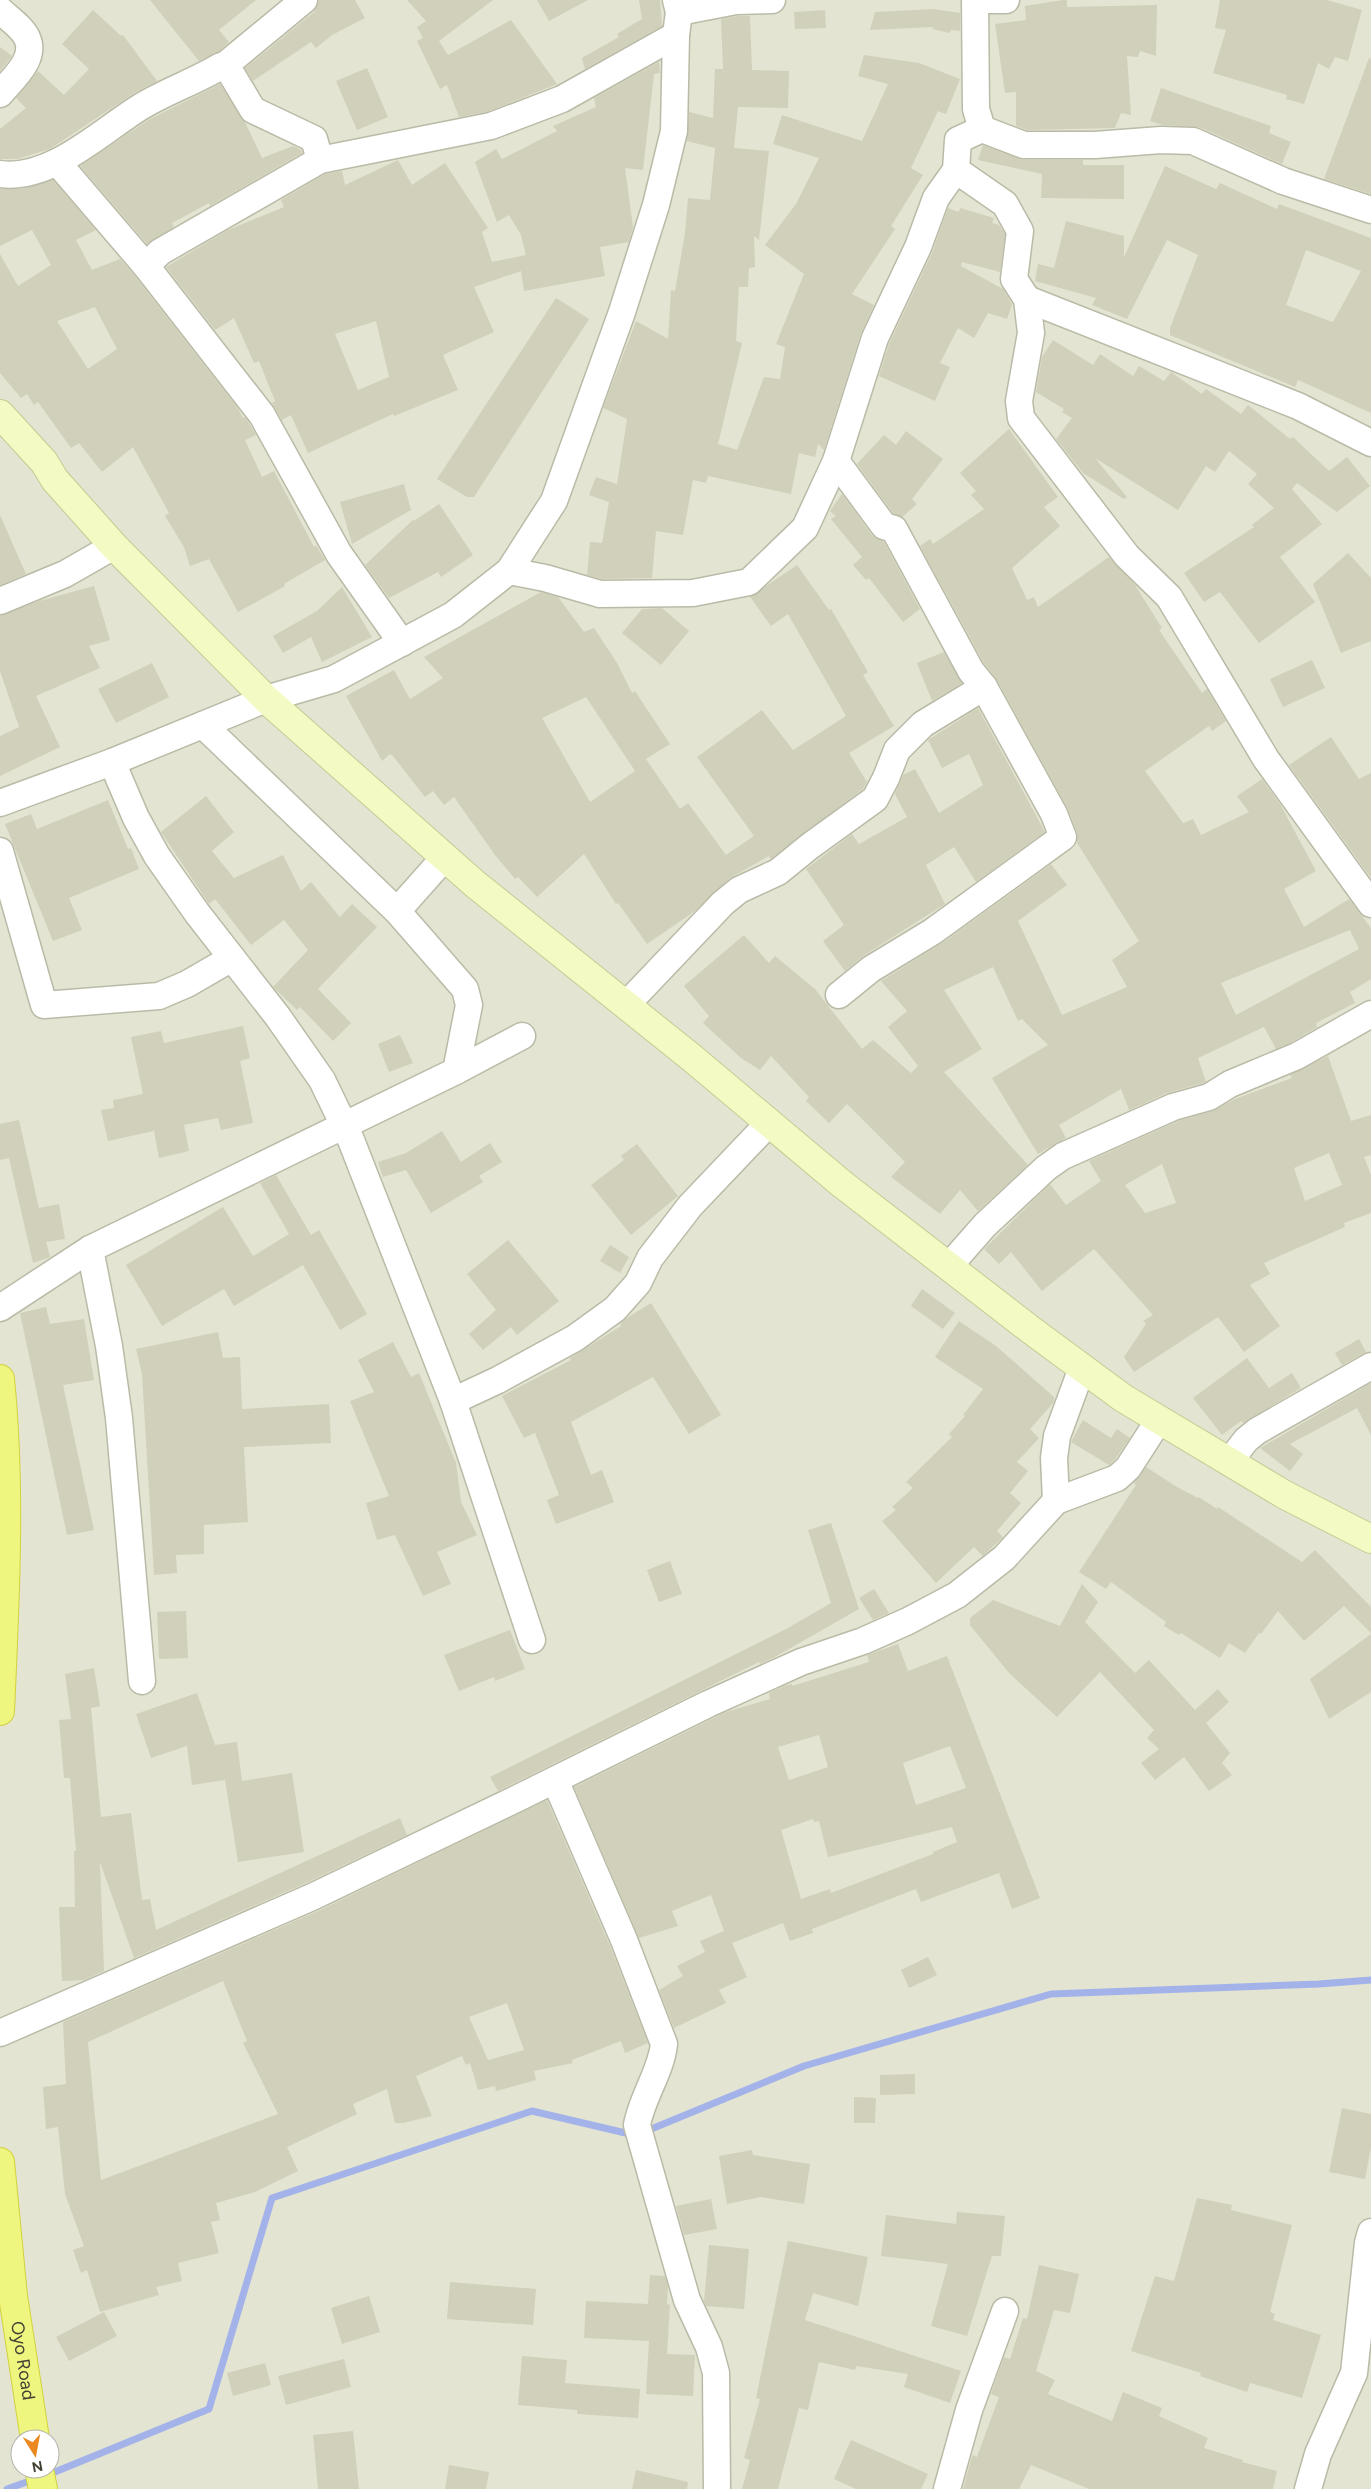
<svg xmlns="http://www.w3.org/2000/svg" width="1371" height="2489" viewBox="0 0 1371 2489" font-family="Figtree,sans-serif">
	<rect width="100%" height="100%" fill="#f0f0e3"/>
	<path fill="#e3e4d2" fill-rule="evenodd" d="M0,0H1371V2489H0ZM20,2439H50V2469H20Z"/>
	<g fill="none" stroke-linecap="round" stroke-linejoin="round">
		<g stroke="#a3b3ea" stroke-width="7">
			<path d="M644,2132L804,2066L1051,1994L1319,1984L1371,1980"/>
			<path d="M45,2476L209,2409L272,2198L532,2111L634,2135"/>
			<path d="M7,2489L35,2479"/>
		</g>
	</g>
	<g fill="#d1d0ba" fill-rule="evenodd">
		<path d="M150,0H256L219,30L229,42L218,52L199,61Z"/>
		<path d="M319,0H355L365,18L332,35L316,48L311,42L253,81L245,68L314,12Z"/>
		<path d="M407,0H493L439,41L448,55L511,20L557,84L487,112L459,117L447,85L440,89L417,41L423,38L417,27L426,21Z"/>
		<path d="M537,0H588L549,21Z"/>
		<path d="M639,0H660L662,26L585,69L582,58L619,37L617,34L642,19Z"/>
		<path d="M1063,0H1067V7L1157,5L1156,56L1140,51L1138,57L1127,56L1131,115L1121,113L1115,128L1027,130L1016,126V92L1005,93L995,24L1026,20L1025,6Z"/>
		<path d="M1220,0H1327L1362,10L1348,61L1335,57L1329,69L1318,63L1304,104L1286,99L1287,95L1213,73L1226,30L1215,28Z"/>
		<path d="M933,9L960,13V31L951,30L950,33L932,29L933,27L870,30L875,12Z"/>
		<path d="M93,10L121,36L123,35L157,81L134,93L50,149L17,159H0V129L26,108L16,98L38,71L64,95L89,69L62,44Z"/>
		<path d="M825,10L826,28L795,29L794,12Z"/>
		<path d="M738,16H750L752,70L789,71L788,108L738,107L734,148L769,151L759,240L754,236L755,267L749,268L748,287H739L736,341L742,343L718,444L737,450L764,377L780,379L785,347L776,344L804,274L765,245L796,204L819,158L773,144L782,115L862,141L888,84L858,76L864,55L919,63L960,79L946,114L938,111L911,168L923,175L891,226L895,229L852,294L874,305L861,333L824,450L818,444L815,457L799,453L791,494L708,476L706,483L693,480L683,535L656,531L652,578L602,579L587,575L590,542L602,543L609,502L589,495L596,477L617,484L627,419L603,408L636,321L668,339L671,290L675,291L685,233L688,198L710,200L715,148L687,141L689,112L713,118L715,69H723L721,19Z"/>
		<path d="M0,47L12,56L0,71Z"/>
		<path d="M1369,58L1371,59V194L1324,179Z"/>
		<path d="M659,62L660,73L654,74L643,170L625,168L633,227L629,242L600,247L605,276L524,291L521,271L474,287L494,332L443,355L458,390L394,416L393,414L308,453L291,415L282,420L272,403L275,401L259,361L254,363L234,318L215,330L166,267L228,230L284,207L281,200L325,174L342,171L345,185L398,160L412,185L445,163L488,228L482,232L492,262L526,255L521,235L509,215L497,222L475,162L496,149L502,159L557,131L553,126L596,107L594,98ZM376,321L389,377L358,390L335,334Z"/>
		<path d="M367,68L388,117L357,130L336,81Z"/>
		<path d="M220,84L245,122L262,158L293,146L301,150L302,153L210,206L209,203L172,223L174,227L147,244L80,166L150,119Z"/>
		<path d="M1161,88L1271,126L1269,133L1291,142L1282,164L1199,127L1163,125L1150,121Z"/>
		<path d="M983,145L1024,160H1083V165H1124V199L1041,198L1042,174L978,160Z"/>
		<path d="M1165,166L1216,189L1220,183L1277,209L1279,204L1371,238V413L1298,380L1295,387L1170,335V328L1198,255L1167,240L1127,319L1092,305L1096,298L1035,281L1038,264L1054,268L1066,221L1124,236V257ZM1306,250L1361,271L1333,322L1286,305Z"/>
		<path d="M53,180L96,230L76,240L92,270L120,259L134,275L237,407L243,418L245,417L249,423L256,435L245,440L262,477L274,471L314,547L316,545L325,560L284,584L285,586L238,612L209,559L190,566L184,547L165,516L169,513L133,447L102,472L79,443L71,448L38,402L34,405L27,394L21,398L0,373V254L18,286L51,265L32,230L0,246V189H22ZM95,307L117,349L88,369L57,321Z"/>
		<path d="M948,208L959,212L960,208L994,218L992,223L999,225L1005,234L1000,272L962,262L961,266L1003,289L1012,304L1007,319L988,313L974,338L958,328L940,363L950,367L935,401L879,376L889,344L932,253Z"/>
		<path d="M556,298L589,319L474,497H467L437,479Z"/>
		<path d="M1053,340L1093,365L1100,354L1133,376L1139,366L1164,381L1171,372L1202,394L1206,389L1241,414L1248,405L1290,439L1293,437L1329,471L1347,457L1370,486L1337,512L1297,483L1292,489L1322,524L1280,557L1315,602L1259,643L1220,592L1204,602L1184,573L1254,527L1252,525L1274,508L1248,484L1257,474L1229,451L1215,472L1206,466L1178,510L1095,458L1127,497L1124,499L1083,473L1056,439L1072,418L1062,412L1064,409L1036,392L1042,357Z"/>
		<path d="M1009,429L1058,497L1044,507L1060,526L1012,568L1027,600L1034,597L1038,607L1109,557L1135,585L1162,628L1159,630L1202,693L1207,689L1226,721L1212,731L1209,726L1145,771L1183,823L1193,819L1201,835L1249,812L1237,796L1262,779L1280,804L1316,871L1284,889L1304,927L1349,899L1371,928V979L1350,992L1355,1003L1316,1023L1317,1027L1290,1043L1276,1049L1264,1027L1198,1058L1206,1082L1203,1083L1167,1093L1129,1110L1121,1089L1059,1125L1066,1138L1038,1154L992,1078L1048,1045L1022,1019L1018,1021L993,967L944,990L982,1049L944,1072L1028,1165L978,1211L960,1190L940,1214L891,1177L905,1162L847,1104L829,1123L806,1101L809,1097L771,1056L760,1070L741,1058L703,1023L709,1016L684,986L744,935L769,963L775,956L815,989L862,1049L873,1040L911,1073L918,1066L888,1027L907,1011L881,981L941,944L1051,864L1067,885L1018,921L1062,1015L1127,987L1112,960L1139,941L1077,843V832L1067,807L997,680L984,663L920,546L930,539L933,544L984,509L971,495L976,491L960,473ZM1350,930L1359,949L1236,1015L1221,983Z"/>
		<path d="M906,431L943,459L912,499L917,504L902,517L893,513L857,464L884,435L896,445Z"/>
		<path d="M404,484L411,510L352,544L340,502Z"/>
		<path d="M842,494L872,535L884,542L920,609L903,622L869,578L866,580L853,565L862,557L831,519L836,516L830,511Z"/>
		<path d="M439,504L473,555L441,577L438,572L389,598L365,565L414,519V521Z"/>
		<path d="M0,515L26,574L0,585Z"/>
		<path d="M1348,553L1371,578V641L1341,653L1313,584Z"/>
		<path d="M797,565L829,610L831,609L868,672L863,675L894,726L849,753L867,782L863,789L771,859L769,856L730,878L695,911L647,944L618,903L616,904L584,854L537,897L518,877L515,879L495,855L454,797L444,805L433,791L425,797L393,756L390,754L382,761L346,696L394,670L410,699L443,678L424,657L541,592L558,597L584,632L594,628L617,663L632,693L635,691L670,744L646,759L680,809L688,803L726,855L754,836L697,757L762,710L793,750L846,716L788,614L771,626L750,597ZM586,697L635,771L590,802L542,718Z"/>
		<path d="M94,586L110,640L89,646L100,668L36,696L60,747L0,776V736L19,727L0,671V616L39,601Z"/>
		<path d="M342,587L372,637L322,662L311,637L283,653L273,636L317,611Z"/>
		<path d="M662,608L689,631L661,665L622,633L642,609Z"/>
		<path d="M944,652L962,683L932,701L917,663Z"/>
		<path d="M1312,660L1325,688L1283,707L1270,679Z"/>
		<path d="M152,663L169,697L116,723L98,689Z"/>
		<path d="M978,708L1045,832L976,882L954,847L926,865L945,904L863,956L845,971L823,941L844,925L806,869L852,834L859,844L907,817L895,794L903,775L915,769L939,813L983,785L969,754L942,768L928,740Z"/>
		<path d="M1331,737L1359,779L1371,773V878L1289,765Z"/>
		<path d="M206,796L234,832L212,851L234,878L283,855L301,891L311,882L340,917L352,904L377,927L318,989L351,1023L333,1041L300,1007L297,1010L273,987L308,950L284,920L251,945L215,899L209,904L161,832Z"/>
		<path d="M108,800L128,849L131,848L139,869L69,898L82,930L53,941L5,824L31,814L37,829Z"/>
		<path d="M243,1026L250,1058L240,1061L253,1123L221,1130L218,1118L184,1125L189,1151L159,1158L154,1131L108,1141L101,1110L114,1108L113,1100L143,1094L131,1037L161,1031L164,1043Z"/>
		<path d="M400,1035L413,1063L389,1072L378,1044Z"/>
		<path d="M1328,1056L1351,1121L1371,1115V1155L1364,1157L1371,1175V1213L1344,1223L1345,1227L1264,1263L1270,1274L1250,1285L1280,1326L1244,1352L1218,1317L1134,1372L1124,1357L1146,1324L1143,1321L1153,1315L1094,1249L1042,1291L1011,1252L999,1264L984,1249L1050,1184L1066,1205L1101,1181L1089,1161L1178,1121L1213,1111L1235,1099L1292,1078L1290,1075ZM1329,1153L1342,1185L1305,1201L1294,1168ZM1162,1164L1176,1203L1145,1213L1125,1185Z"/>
		<path d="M19,1120L39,1208L59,1204L65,1239L46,1242L50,1257L33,1263L9,1158L0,1160V1124Z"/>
		<path d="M442,1131L461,1162L490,1143L502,1162L479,1176L483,1182L431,1213L406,1170L383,1177L378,1162L406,1153Z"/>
		<path d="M637,1144L678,1196L631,1235L591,1185L624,1160L621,1156Z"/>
		<path d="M276,1175L311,1235L319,1230L367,1314L340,1330L303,1265L234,1306L224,1289L162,1326L126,1265L223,1207L253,1256L289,1234L260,1183Z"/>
		<path d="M508,1240L559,1301L517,1335L511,1327L483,1350L469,1334L496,1310L467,1274Z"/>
		<path d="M610,1245L629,1257L620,1273L600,1261Z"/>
		<path d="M922,1289L955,1313L943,1329L911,1306Z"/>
		<path d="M651,1303L721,1415L689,1434L653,1377L571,1422L591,1475L602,1470L614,1502L556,1524L547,1500L559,1495L535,1433L524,1438L502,1396L571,1360L570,1358L621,1326L620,1324L627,1318Z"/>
		<path d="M46,1307L50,1324L84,1319L94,1380L63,1385L94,1530L67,1535L20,1313Z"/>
		<path d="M959,1321L996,1346L1054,1397V1402L1030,1429L1039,1438L1017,1462L1028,1471L1010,1493L1021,1503L997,1531L1003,1537L983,1556L974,1547L936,1583L882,1521L896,1510L892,1507L913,1488L906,1482L952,1437L949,1434L965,1416L963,1415L983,1389L935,1357Z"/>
		<path d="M218,1332L223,1358L240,1357L242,1409L329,1404L331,1443L244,1447L248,1522L204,1525V1554L176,1555L177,1573L154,1575L142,1374L136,1349Z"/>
		<path d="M1359,1339L1366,1352L1342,1365L1335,1353Z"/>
		<path d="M393,1342L411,1377L419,1373L456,1463L461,1502L477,1535L437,1552L451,1584L423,1596L395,1535L377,1540L366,1503L389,1496L350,1401L374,1392L358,1360Z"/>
		<path d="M1247,1358L1269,1388L1292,1373L1301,1388L1243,1423L1241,1421L1222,1435L1193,1398Z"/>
		<path d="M1371,1383V1435L1357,1408L1290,1444L1303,1454L1290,1471L1260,1448Z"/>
		<path d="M1083,1420L1111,1438L1117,1429L1130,1438L1116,1458L1109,1465L1071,1442Z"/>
		<path d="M1146,1467L1177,1487L1198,1498L1199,1497L1217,1509L1218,1507L1302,1562L1315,1550L1371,1607V1633L1344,1606L1304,1641L1278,1611L1261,1634L1259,1633L1245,1653L1229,1643L1220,1658L1181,1633L1179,1635L1164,1626L1166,1622L1111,1582L1106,1589L1079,1572L1136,1485L1134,1483Z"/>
		<path d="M831,1523L859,1609L773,1658L760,1664L759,1662L498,1791L490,1777L786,1629L831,1603L808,1530Z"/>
		<path d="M670,1561L682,1594L659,1602L647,1570Z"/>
		<path d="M1082,1584L1098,1602L1085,1622L1135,1673L1149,1660L1195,1710L1218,1689L1229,1702L1206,1723L1230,1753L1222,1763L1232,1775L1209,1791L1184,1757L1155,1780L1141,1763L1159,1749L1147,1738L1154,1730L1100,1672L1057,1717L1009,1673L970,1625V1618L993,1600L1060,1626Z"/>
		<path d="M874,1589L889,1613L873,1620L859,1598Z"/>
		<path d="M186,1611L188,1658L159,1659L157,1612Z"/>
		<path d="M510,1630L525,1669L495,1681L494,1677L459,1691L444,1655Z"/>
		<path d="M1371,1634V1692L1329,1719L1310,1679Z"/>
		<path d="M898,1644L908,1671L947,1656L1040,1898L1012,1909L999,1873L921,1902L916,1889L812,1929L813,1933L790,1941L783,1923L732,1943L747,1977L719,1990L726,2003L674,2028L659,1990L683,1976L677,1966L705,1952L700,1941L724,1931L711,1895L672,1911L678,1926L639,1938L574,1787L726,1712L770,1699L769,1693L784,1686L792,1684V1686L869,1662L867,1655ZM819,1735L828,1767L789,1780L778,1747ZM950,1746L966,1788L916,1805L903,1763ZM813,1819L814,1822L819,1821L828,1857L952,1827L957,1842L933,1852V1854L831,1893L830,1889L801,1899L781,1830Z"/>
		<path d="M94,1668L100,1706L91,1708L101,1817L131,1813L142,1900L150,1899L156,1930L400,1818L407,1835L306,1883L134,1958L100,1862L104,1971L84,1980L62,1981L59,1907H75L74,1851H76L70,1778H64L59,1720L71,1719L65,1674Z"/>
		<path d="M197,1693L215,1745L237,1742L242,1781L292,1773L304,1852L238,1862L225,1780L192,1785L187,1746L151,1758L136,1714Z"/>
		<path d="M547,1800L610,1946L648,2043L625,2053L621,2041L572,2060L573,2063L534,2071L536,2080L496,2091L495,2086L478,2090L470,2063L466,2065L462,2056L416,2076L432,2116L403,2123H395L387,2089L353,2104L357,2114L287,2147L298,2171L255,2192L216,2203L220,2220L211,2222L219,2253L178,2263L182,2281L156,2287L159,2295L100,2312L87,2270L81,2273L73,2250L84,2246L65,2194L58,2127L46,2129L43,2087L66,2084L63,2022L318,1911ZM223,1981L247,2041L243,2043L278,2114L101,2180L88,2042ZM507,2003L524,2050L488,2060L469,2017Z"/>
		<path d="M928,1957L937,1975L909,1988L901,1970Z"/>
		<path d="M915,2074V2094L880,2095V2075Z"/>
		<path d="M854,2097L876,2098L875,2123H854Z"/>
		<path d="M1342,2108L1371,2114V2147L1365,2179L1329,2172Z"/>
		<path d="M752,2150L753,2155L810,2164L804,2204L761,2197L727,2204L719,2156Z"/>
		<path d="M1197,2198L1232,2205L1231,2210L1292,2225L1270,2312L1275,2314L1273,2320L1321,2335L1302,2398L1250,2383L1247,2392L1200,2376L1201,2373L1131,2351L1155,2276L1174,2281Z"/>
		<path d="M711,2199L717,2229L684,2235L676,2206Z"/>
		<path d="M957,2212L1005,2216L1001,2256H992L967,2336L931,2326L948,2264L881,2256L886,2215L956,2224Z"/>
		<path d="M788,2241L868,2257L858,2306L813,2293L805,2320L961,2371L950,2403L904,2387L908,2374L856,2366L855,2370L819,2362L808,2410L799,2408L778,2489H742L750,2460L744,2458L760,2399L756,2398Z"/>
		<path d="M709,2245L749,2249L744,2309L706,2306L704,2301Z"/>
		<path d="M1039,2265L1079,2274L1070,2313L1054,2310L1036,2371L1055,2380L1048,2394L1112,2421L1123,2392L1162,2408L1159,2416L1208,2438L1204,2448L1243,2460L1242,2462L1277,2471L1273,2489H1089L1031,2465L1019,2489H963L971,2460L973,2455L977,2457L999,2397L991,2394L1004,2357L1010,2359L1023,2318L1027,2319Z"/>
		<path d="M650,2275L665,2276L668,2287L667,2304L670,2305L667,2354L695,2355L693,2396L646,2394L649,2341L584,2338L586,2301L648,2304Z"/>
		<path d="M450,2282L536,2289L533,2325L447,2319Z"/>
		<path d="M369,2296L380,2332L342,2344L331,2308Z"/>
		<path d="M104,2312L117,2336L69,2361L56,2337Z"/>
		<path d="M522,2356L567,2360L565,2383L640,2389L638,2418L577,2414V2410L518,2405Z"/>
		<path d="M344,2359L351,2387L286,2405L278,2376Z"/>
		<path d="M265,2363L271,2385L233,2396L227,2373Z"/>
		<path d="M353,2431L359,2489H318L313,2435Z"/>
		<path d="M851,2440L928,2474L921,2489H856L834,2479Z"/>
		<path d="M449,2465L489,2472L486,2489H445Z"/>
		<path d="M636,2470L688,2482L687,2489H632Z"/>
	</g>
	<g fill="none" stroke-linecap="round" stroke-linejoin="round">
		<g stroke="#babba7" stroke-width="29">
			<g id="minor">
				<path d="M975,0L976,109L982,129"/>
				<path d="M980,0H1006"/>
				<path d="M0,10C8,18 23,28 27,38C37,59 12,79 0,94"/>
				<path d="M679,12L736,1L772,0"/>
				<path d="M224,66L304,0"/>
				<path d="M57,162L146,266L262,415L339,554L402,643"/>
				<path d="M0,174C51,181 101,131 142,106C167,91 196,81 221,66L229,70L253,110L314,139L320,160L491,126L562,99L676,35"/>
				<path d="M1371,210L1283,181L1193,141L1161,140L1095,145H1024L982,129L958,140L956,170L1005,204L1020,231L1014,279L1027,299L1031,333L1019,401L1021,418L1127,556L1169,597L1266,759L1371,904"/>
				<path d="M146,266L160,252L320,160"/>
				<path d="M1027,299L1298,406L1371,443"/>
				<path d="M836,461L884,526L894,529L971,671L984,687L1054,814L1063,837L932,932L871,969L839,995"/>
				<path d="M509,571L545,578L600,594L693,593L749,582L805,528L836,461L875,338L918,247L936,198L956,170"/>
				<path d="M0,601L65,574L114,546"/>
				<path d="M203,725L397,911L465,989L469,1005L456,1071"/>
				<path d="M112,762L136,818L157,856L197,913L278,1017L322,1080L351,1140L453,1401"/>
				<path d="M0,803L112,762L266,699L334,679L453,615L509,571L554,501L622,312L656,205L674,131L676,35L679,12L676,0"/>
				<path d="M0,851L44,1005L159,996L187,984L232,958"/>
				<path d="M397,911L445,857"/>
				<path d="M626,1005L723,903L739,890L778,872L810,846L875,799L886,778L897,750L923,724L984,687"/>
				<path d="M90,1249L109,1346L119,1418L142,1681"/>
				<path d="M949,1266L985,1225L1046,1168L1063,1156L1173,1107L1209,1097L1230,1084L1297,1056L1371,1014"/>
				<path d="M0,1308L90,1249L456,1071L522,1036"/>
				<path d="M1229,1462L1246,1440L1257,1431L1371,1366"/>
				<path d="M1056,1501L1054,1458L1057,1436L1082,1368"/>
				<path d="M532,1640L453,1401L498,1380L575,1338L615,1309L638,1283L650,1258L690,1206L769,1123"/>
				<path d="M555,1780L624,1940L664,2044C661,2072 642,2097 637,2125L687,2300L709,2347L716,2373L717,2489"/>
				<path d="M0,2033L312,1897L518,1798L708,1704L801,1662L863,1641L908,1621L957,1595L1004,1558L1056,1501L1117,1478L1128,1468L1159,1420"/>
				<path d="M947,2489L969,2410L1005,2311"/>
				<path d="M1308,2489L1318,2454L1354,2373L1368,2243L1371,2232"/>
			</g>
		</g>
		<g stroke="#c4cb93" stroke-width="30">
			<path id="secondary" d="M0,414L44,462L55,480L114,546L266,699L475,884L692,1058L842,1184L1031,1330L1123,1398L1285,1495L1371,1539"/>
		</g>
		<g stroke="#d2d13c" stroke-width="30">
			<g id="trunk">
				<path d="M0,1379C11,1489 5,1600 0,1711"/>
				<path id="s1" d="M0,2162L13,2296L35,2439"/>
				<path d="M39,2469L43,2489"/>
			</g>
		</g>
		<use href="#minor" stroke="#fff" stroke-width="26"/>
		<use href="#secondary" stroke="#f4fac3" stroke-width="28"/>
		<use href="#trunk" stroke="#eff680" stroke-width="28"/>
	</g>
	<g text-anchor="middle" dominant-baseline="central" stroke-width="4" stroke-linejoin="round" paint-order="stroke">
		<g font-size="18" fill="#424134" stroke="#fff">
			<text stroke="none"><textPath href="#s1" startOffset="200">Oyo Road</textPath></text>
		</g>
	</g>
	<g transform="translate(35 2454) rotate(169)"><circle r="24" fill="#ffffff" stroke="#b3b3ae"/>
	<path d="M0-4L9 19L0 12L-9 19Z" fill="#eb8920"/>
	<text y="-8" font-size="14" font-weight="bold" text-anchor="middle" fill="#424134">N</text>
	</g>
</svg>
